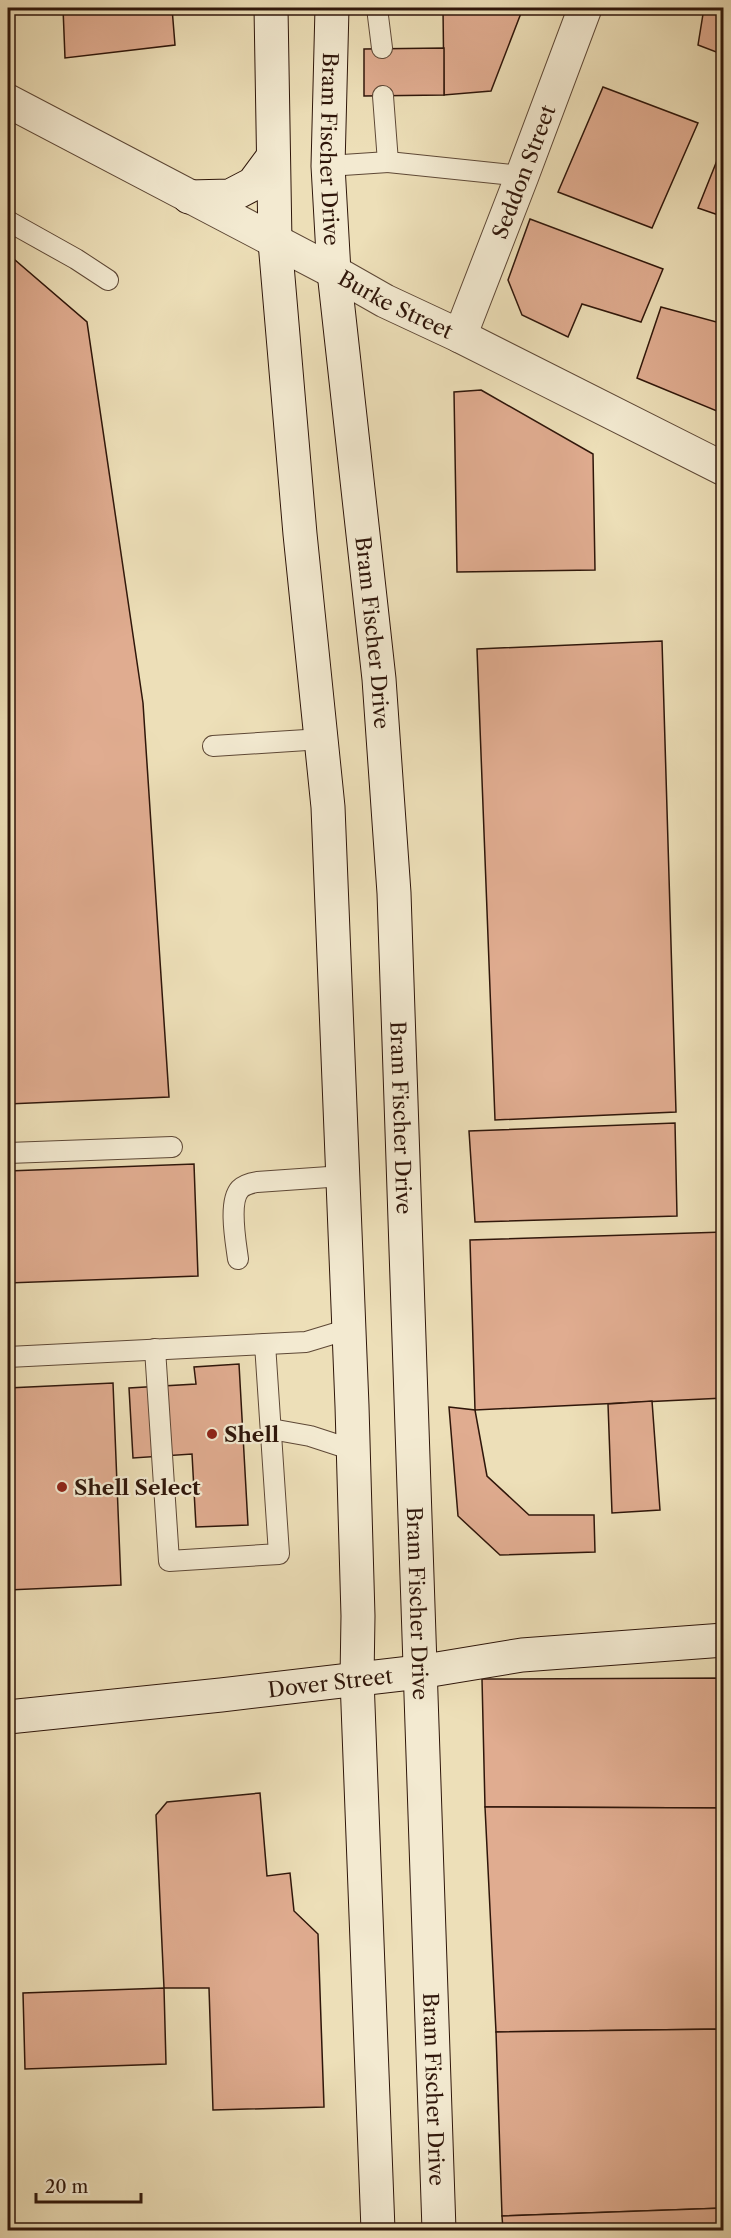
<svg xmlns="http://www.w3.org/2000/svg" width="731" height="2238" viewBox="0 0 731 2238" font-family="'Libre Caslon Text',serif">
	<rect width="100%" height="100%" fill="#eddfb8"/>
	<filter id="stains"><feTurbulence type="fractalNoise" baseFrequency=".00333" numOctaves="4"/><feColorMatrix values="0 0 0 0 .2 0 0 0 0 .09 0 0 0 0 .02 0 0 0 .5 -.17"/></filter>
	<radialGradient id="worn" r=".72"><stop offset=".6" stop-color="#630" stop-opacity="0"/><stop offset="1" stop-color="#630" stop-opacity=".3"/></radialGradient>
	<g fill="#e0ac90" stroke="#2f160a" stroke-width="1.5">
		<path d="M63,8H172L175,45L65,58Z"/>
		<path d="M443,8H523L491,91L444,95Z"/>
		<path d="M704,8H724V55L698,45Z"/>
		<path d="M444,48V95L364,96V49Z"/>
		<path d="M603,87L698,123L652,228L558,192Z"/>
		<path d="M724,143V217L698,208Z"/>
		<path d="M530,219L663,269L641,322L582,304L568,337L522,315L508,280Z"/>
		<path d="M8,254L87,322L143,703L169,1097L8,1104Z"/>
		<path d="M661,307L724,324V414L637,378Z"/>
		<path d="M481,390L593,454L595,570L457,572L454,392Z"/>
		<path d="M662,641L676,1112L495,1120L477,649Z"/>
		<path d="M675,1123L677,1216L475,1222L469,1131Z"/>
		<path d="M194,1164L198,1276L8,1283V1171Z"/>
		<path d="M724,1232V1398L475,1410L470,1240Z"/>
		<path d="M239,1364L248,1525L196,1527L192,1454L133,1458L129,1388L196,1384L194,1367Z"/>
		<path d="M113,1383L121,1585L8,1590V1388Z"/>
		<path d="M718,1398H724V1506H721Z"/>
		<path d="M652,1401L660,1510L612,1513L608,1404Z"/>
		<path d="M449,1407L475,1410L487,1476L529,1515H594L595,1552L500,1555L458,1516Z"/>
		<path d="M724,1678V1808L485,1807L482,1679Z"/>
		<path d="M260,1793L267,1876L290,1873L294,1911L318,1934L324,2107L213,2110L209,1988H164L156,1815L167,1802Z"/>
		<path d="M485,1807L724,1808V2029L496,2032Z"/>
		<path d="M164,1988L166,2064L25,2069L23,1993Z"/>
		<path d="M724,2029V2208L502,2216L496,2032Z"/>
		<path d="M724,2208V2230H503L502,2216Z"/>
	</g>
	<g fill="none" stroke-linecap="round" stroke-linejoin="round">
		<g stroke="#5e4836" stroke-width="22">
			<g id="lane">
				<path d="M377,8L382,48"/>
				<path d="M388,162L522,176"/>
				<path d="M328,166L388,162L383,96"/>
				<path d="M8,221L76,259L108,280"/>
				<path d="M213,746L322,739"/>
				<path d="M8,1153L172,1147"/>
				<path d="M238,1259C236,1243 228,1202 240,1189C244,1185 251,1183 257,1182L343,1176"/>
				<path d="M155,1349L169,1561L279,1554L265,1344"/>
				<path d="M8,1357L306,1342L349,1329"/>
				<path d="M271,1429L310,1436L353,1450"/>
			</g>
		</g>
		<g stroke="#5e4836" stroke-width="35">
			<g id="street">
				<path id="s1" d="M8,101L334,272L385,301L460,336L724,469"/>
				<path id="s2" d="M460,336L522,176L585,8"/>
			</g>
		</g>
		<g stroke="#2f160a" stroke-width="35">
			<g id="secondary">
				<path d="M271,8L275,242L300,534L328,807L352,1406L358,1616L357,1679L378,2230"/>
				<path id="s3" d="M332,8L328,166L334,272L379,679L394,893L439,2230"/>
				<path d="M189,197L230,196L253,184L273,157"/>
				<path id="s4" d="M8,1717L221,1695L419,1672L522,1655L724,1640"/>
			</g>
		</g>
		<use href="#lane" stroke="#f3ead1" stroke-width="20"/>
		<use href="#street" stroke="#f3ead1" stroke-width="33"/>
		<use href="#secondary" stroke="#f3ead1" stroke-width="33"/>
	</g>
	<g fill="#8f2418" stroke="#f3ead1" stroke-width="2">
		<circle cx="212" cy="1434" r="6"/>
		<circle cx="62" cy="1487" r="6"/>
	</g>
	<g text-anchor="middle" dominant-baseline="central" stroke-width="4.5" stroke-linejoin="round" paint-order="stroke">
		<g font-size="21" fill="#2f160a" stroke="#f3ead1">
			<text stroke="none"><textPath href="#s3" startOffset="141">Bram Fischer Drive</textPath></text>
			<text stroke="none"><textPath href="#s2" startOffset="176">Seddon Street</textPath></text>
			<text stroke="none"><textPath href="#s1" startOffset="438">Burke Street</textPath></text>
			<text stroke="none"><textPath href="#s3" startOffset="627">Bram Fischer Drive</textPath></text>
			<text stroke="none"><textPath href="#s3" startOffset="1113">Bram Fischer Drive</textPath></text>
			<text stroke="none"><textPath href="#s3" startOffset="1599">Bram Fischer Drive</textPath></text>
			<text stroke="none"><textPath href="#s4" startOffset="324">Dover Street</textPath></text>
			<text stroke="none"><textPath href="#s3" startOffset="2085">Bram Fischer Drive</textPath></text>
		</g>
		<g font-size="21" font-weight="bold" fill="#2f160a" stroke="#f3ead1" text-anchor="start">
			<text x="224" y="1434">Shell</text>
			<text x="74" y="1487">Shell Select</text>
		</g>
	</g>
	<rect width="731" height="2238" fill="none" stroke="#eddfb8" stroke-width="30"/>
	<rect x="9" y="9" width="713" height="2220" fill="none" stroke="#2f160a" stroke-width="3"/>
	<rect x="15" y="15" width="701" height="2208" fill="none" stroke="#2f160a" stroke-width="1.5"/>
	<path d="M36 2193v9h105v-9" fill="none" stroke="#2f160a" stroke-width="3"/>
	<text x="45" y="2193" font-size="18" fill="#2f160a" stroke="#f3ead1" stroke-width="4.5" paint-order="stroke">20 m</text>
	<rect width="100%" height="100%" filter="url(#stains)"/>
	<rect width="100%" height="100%" fill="url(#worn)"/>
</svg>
